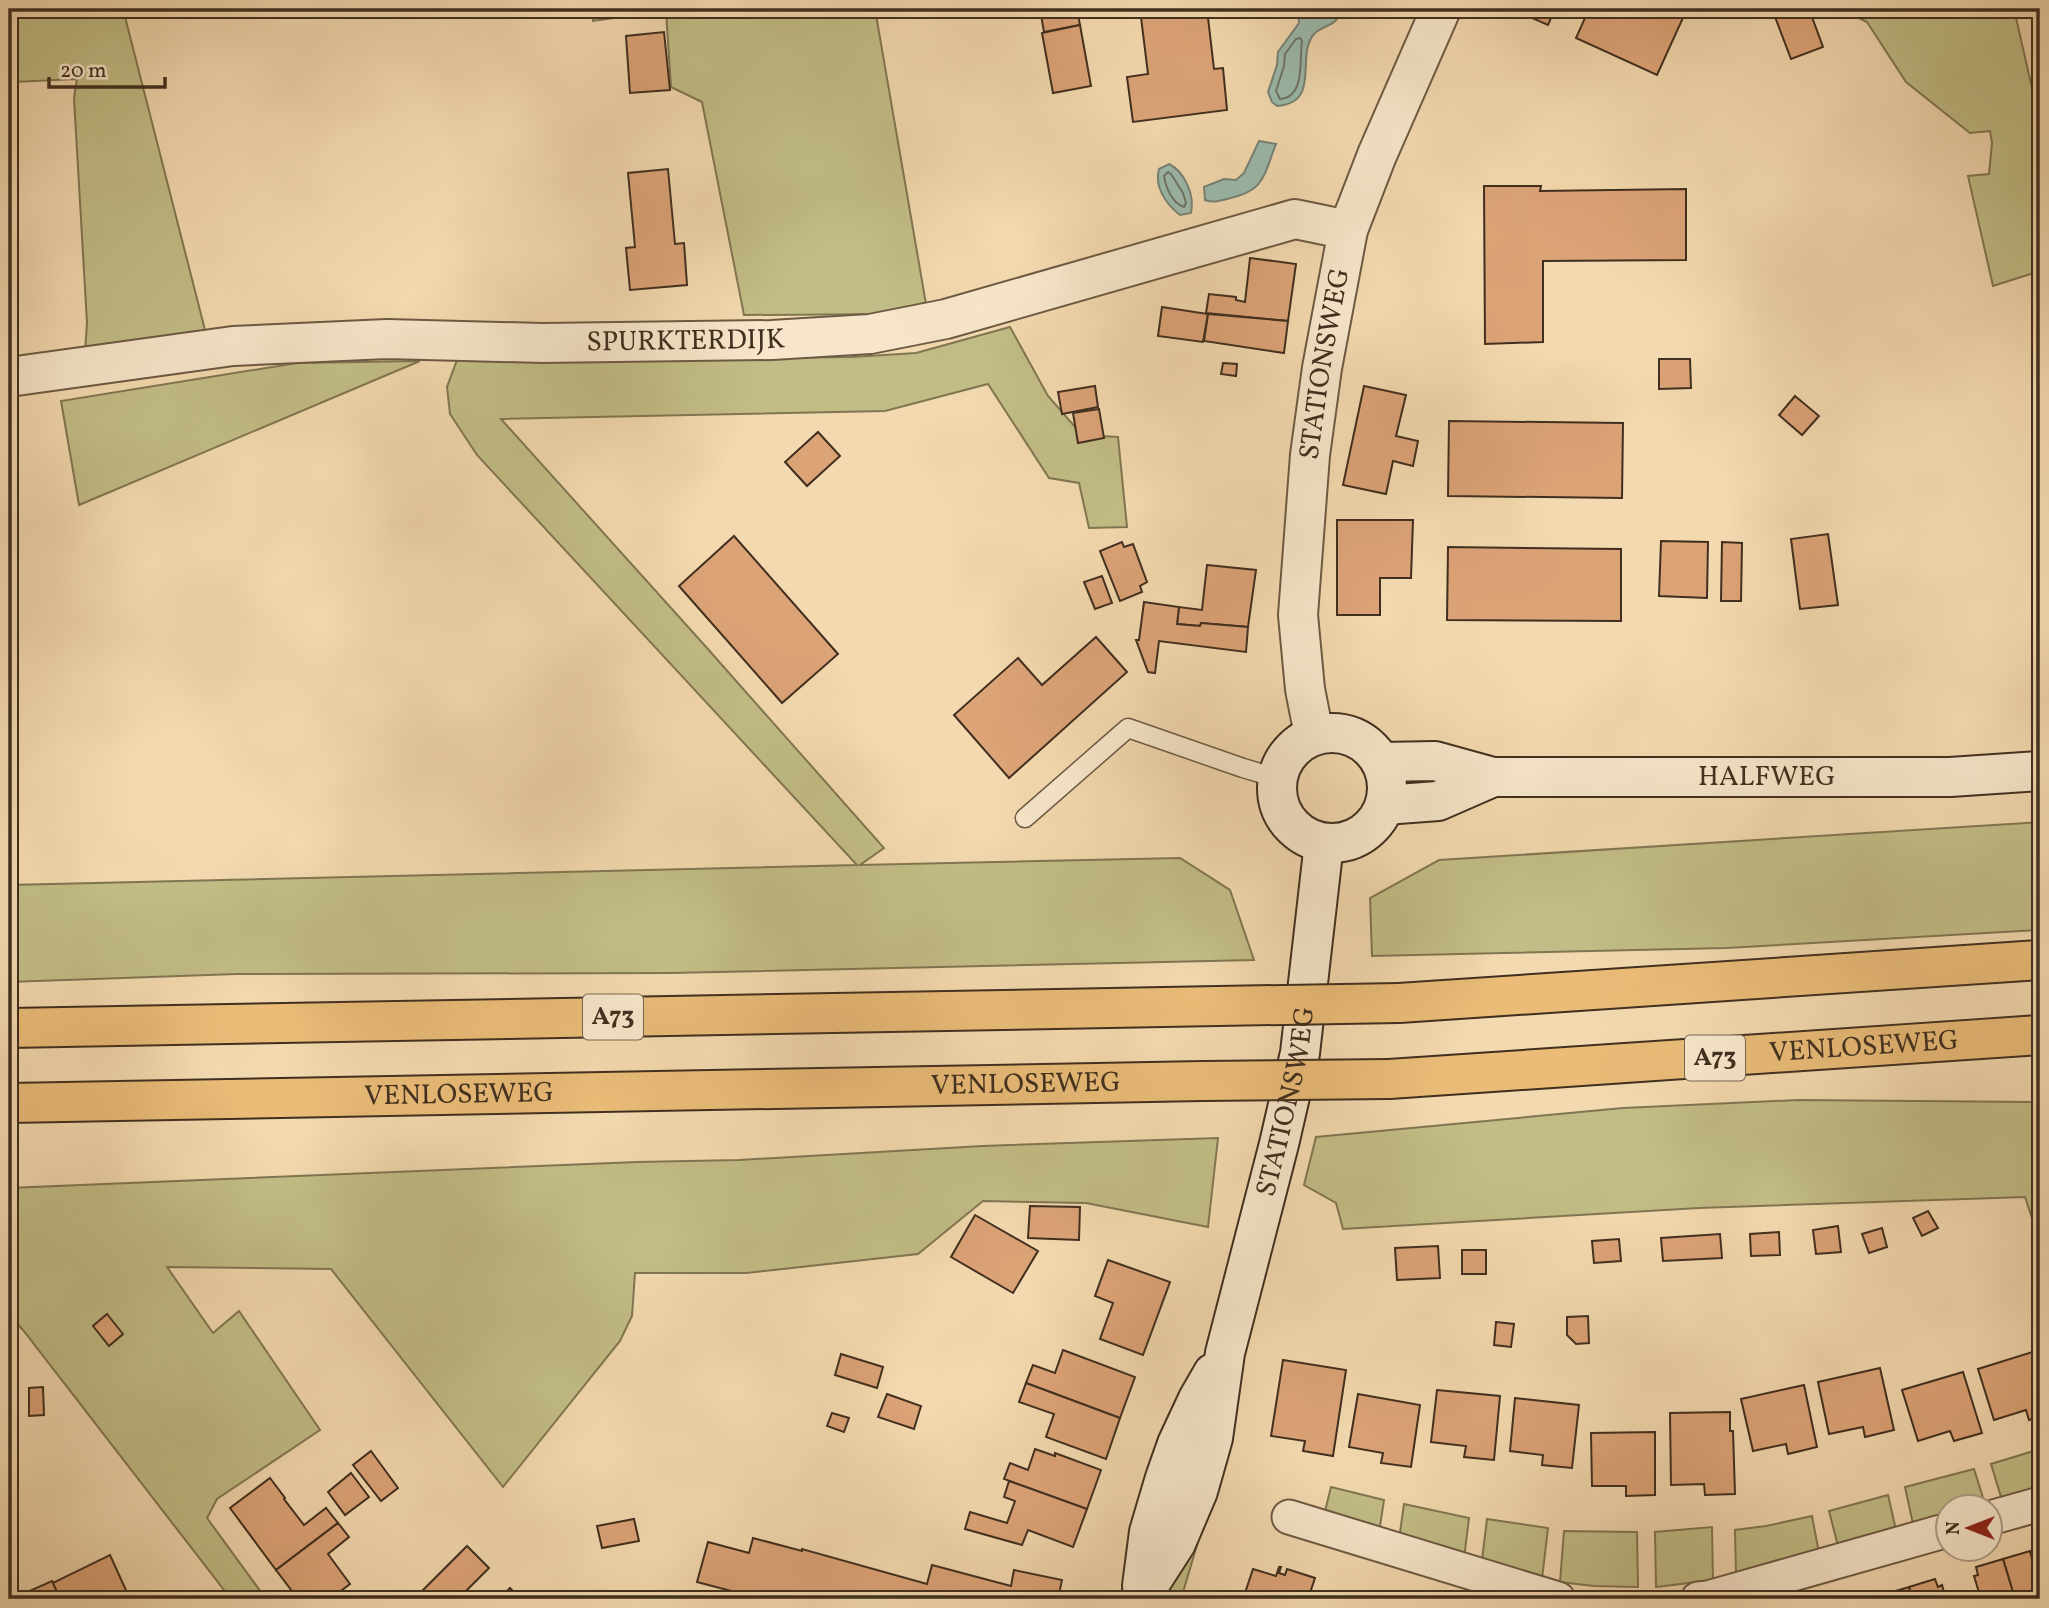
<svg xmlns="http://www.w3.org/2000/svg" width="2049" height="1608" viewBox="0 0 2049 1608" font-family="Vollkorn,serif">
	<rect width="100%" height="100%" fill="#f3d9af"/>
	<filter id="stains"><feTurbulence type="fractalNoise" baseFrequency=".00286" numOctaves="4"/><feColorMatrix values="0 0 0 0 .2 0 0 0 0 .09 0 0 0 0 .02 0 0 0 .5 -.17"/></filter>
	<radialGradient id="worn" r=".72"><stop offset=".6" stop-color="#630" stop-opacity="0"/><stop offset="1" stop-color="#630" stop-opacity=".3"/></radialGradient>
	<g fill="#c2bd86" stroke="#817652" stroke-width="2">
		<path d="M9,9H123L206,334L85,352L87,323L74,98L77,79L13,82Z"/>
		<path d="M591,9H875L926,304L894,314L744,315L702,102L671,87L666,11L593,21Z"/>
		<path d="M1841,9H2014L2040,123V271L1993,286L1968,176L1989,174L1992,143L1990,131L1970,133L1906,82L1867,22Z"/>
		<path d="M1010,327L1048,396L1082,435L1118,437L1127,527L1089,528L1079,483L1049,478L988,384L885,411L501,419L707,648L884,848L860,865L1180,858L1230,890L1254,960L671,973L237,974L9,982V885L857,865L477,455L450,414L447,387L457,360L852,357L916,353Z"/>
		<path d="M420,361L79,505L61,401L297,363Z"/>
		<path d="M2040,822V930L1726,948L1372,956L1370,898L1439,860Z"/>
		<path d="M1798,1100L2040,1102V1242L2025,1197L1699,1208L1343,1229L1336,1203L1304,1185L1316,1137L1623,1108Z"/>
		<path d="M1218,1138L1208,1227L1086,1203L983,1201L918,1254L747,1273H635L632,1316L620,1341L503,1487L331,1269L167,1267L213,1333L239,1311L320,1430L217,1499L207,1518L266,1599H231L23,1330L9,1315V1188L637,1162L739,1160L982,1146Z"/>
		<path d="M2040,1449V1488L2001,1497L1991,1464Z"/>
		<path d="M1974,1469L1985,1504L1977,1506H1948L1947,1514L1913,1524L1905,1487Z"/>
		<path d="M1331,1487L1384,1500L1379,1533L1324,1515Z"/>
		<path d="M1888,1495L1896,1530L1838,1546L1829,1511Z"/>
		<path d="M1404,1504L1469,1518L1464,1559L1399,1540Z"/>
		<path d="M1812,1516L1819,1553L1736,1575L1735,1530L1766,1526Z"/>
		<path d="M1487,1519L1548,1528L1542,1579L1481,1568Z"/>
		<path d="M1712,1527L1713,1580L1656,1587L1655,1532Z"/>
		<path d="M1564,1531L1637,1532L1638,1587L1594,1586L1560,1582Z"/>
		<path d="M1200,1535L1181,1599H1161Z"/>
	</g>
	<g fill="#9bbaac" stroke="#778274" stroke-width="2">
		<path d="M1298,9H1344C1341,13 1338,19 1334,22C1328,27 1319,28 1314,34C1295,56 1322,103 1277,106L1272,102L1268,92L1277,65L1278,52L1299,23Z"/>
		<path d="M1259,141L1276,144C1263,177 1265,191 1227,199C1219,201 1213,203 1205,200L1204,187L1224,179L1236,180L1244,173Z"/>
		<path d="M1169,164C1185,172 1195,196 1191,213L1180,215C1166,204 1154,187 1159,169Z"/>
	</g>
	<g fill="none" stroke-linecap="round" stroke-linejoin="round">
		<g stroke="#6e7466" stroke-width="2">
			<path d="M1300,38L1302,41C1299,59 1306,97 1280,99L1276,91L1284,66L1285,54L1296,39Z"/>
			<path d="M1168,172L1171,174L1183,193L1186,203L1184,207C1172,203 1166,188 1164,176Z"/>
		</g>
	</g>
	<g fill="#dca377" stroke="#402f1f" stroke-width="2">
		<path d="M1077,9L1080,25L1044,32L1041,15Z"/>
		<path d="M1140,9H1207L1214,69L1223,68L1227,110L1133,122L1127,77L1148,74Z"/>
		<path d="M1512,9H1555L1548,25Z"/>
		<path d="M1589,9H1687L1657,75L1576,38Z"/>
		<path d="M1772,9H1809L1823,47L1791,59Z"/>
		<path d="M1080,25L1091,86L1053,93L1042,33Z"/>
		<path d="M664,32L670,90L630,93L626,36Z"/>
		<path d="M668,169L675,244L684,243L687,285L630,290L626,248L635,247L628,173Z"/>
		<path d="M1484,186H1541L1540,191L1686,189V260L1543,261V342L1485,344Z"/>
		<path d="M1250,258L1296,264L1288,321L1206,313L1209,294L1236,297V300L1245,302Z"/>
		<path d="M1162,307L1208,314L1203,342L1158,336Z"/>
		<path d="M1208,314L1288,321L1284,353L1204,341Z"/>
		<path d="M1659,359H1690L1691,388L1659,389Z"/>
		<path d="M1223,363L1237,364L1236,376L1221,374Z"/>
		<path d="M1095,386L1098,407L1062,414L1058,392Z"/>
		<path d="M1364,386L1406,395L1396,436L1418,441L1413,466L1393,461L1386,494L1343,485Z"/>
		<path d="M1795,396L1819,416L1802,435L1779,415Z"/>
		<path d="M1099,409L1104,438L1078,443L1073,413Z"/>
		<path d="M1449,421L1623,423L1622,498L1448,496Z"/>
		<path d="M818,432L840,456L807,486L785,462Z"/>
		<path d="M1337,520H1413L1411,578H1380V615H1337Z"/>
		<path d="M1828,534L1838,605L1800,609L1791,539Z"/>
		<path d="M734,536L838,654L782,703L679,586Z"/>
		<path d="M1661,541L1708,542L1707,598L1659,596Z"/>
		<path d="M1122,542L1124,547L1133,544L1147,582L1140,586L1142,592L1120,601L1100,551Z"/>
		<path d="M1722,542L1742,543L1741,601H1721Z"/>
		<path d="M1448,547L1621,549V621L1447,620Z"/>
		<path d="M1207,565L1256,570L1248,627L1201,623L1200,626L1177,624L1179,607L1202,610Z"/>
		<path d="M1102,576L1112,603L1095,609L1084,582Z"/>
		<path d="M1144,602L1179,607L1177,624L1200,626L1201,623L1248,627L1246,652L1159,641L1155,673L1148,672L1136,640H1139Z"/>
		<path d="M1096,637L1127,672L1009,778L954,715L1018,658L1042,685Z"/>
		<path d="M1030,1206L1080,1207L1079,1240L1028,1238Z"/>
		<path d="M1928,1211L1938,1228L1922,1236L1913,1218Z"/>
		<path d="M975,1215L1038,1251L1013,1293L951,1257Z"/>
		<path d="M1838,1226L1841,1252L1816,1254L1813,1230Z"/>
		<path d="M1882,1228L1887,1247L1869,1253L1862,1234Z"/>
		<path d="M1779,1232L1780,1255L1751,1256L1750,1234Z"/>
		<path d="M1720,1234L1722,1258L1663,1261L1661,1238Z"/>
		<path d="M1619,1239L1621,1261L1594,1263L1592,1241Z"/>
		<path d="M1438,1246L1440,1278L1397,1280L1395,1248Z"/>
		<rect x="1462" y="1250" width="24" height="24"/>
		<path d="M1108,1260L1170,1282L1143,1355L1100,1339L1113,1303L1095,1296Z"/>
		<path d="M107,1314L123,1334L109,1346L93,1326Z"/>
		<path d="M1588,1316L1589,1343L1576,1344L1567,1335V1317Z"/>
		<path d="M1496,1322L1514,1324L1511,1347L1494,1345Z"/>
		<path d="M1063,1350L1135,1377L1120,1418L1026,1383L1033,1365L1055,1373Z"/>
		<path d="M2039,1350L2040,1417L2029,1420L2026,1410L1994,1420L1978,1369Z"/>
		<path d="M841,1354L883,1367L877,1388L835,1375Z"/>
		<path d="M1283,1360L1346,1370L1333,1456L1303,1451L1305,1441L1271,1436Z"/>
		<path d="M1880,1368L1894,1430L1865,1437L1863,1427L1829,1434L1818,1382Z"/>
		<path d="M1963,1372L1982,1433L1954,1441L1950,1431L1918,1441L1902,1390Z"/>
		<path d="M1026,1383L1120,1418L1106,1459L1046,1437L1054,1414L1019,1402Z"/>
		<path d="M1804,1385L1817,1447L1788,1454L1786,1444L1753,1451L1741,1399Z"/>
		<path d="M43,1387L44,1415L29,1416V1388Z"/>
		<path d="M1437,1390L1500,1396L1494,1460L1464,1457L1466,1446L1431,1442Z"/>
		<path d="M887,1394L921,1406L914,1429L878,1417Z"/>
		<path d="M1358,1394L1420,1405L1411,1467L1381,1463L1383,1453L1349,1447Z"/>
		<path d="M1515,1398L1579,1405L1572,1468L1542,1465L1543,1455L1510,1451Z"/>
		<path d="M1730,1412V1431H1733L1735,1494L1705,1495L1704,1484L1671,1485L1670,1413Z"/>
		<path d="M832,1413L849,1418L844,1432L827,1426Z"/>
		<path d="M1655,1432V1495L1626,1496V1486H1592L1591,1433Z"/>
		<path d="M1035,1449L1055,1456V1453L1101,1470L1087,1509L1004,1479L1010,1463L1028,1470Z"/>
		<path d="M371,1451L398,1488L381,1501L353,1465Z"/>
		<path d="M351,1473L369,1497L345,1515L328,1492Z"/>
		<path d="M270,1478L285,1498L284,1499L304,1525L326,1508L338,1523L276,1570L230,1508Z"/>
		<path d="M1009,1481L1087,1509L1073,1547L1028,1530L1022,1545L965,1529L970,1512L1007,1523L1015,1501L1004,1497Z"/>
		<path d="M634,1519L639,1541L602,1548L597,1526Z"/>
		<path d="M338,1523L349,1537L328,1554L350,1584L330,1599H298L276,1570Z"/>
		<path d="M753,1538L802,1551V1549L927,1584L932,1565L1011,1586L1014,1570L1062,1580L1058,1599H762L697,1582L708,1542L749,1553Z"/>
		<path d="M467,1546L489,1568L458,1599H414Z"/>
		<path d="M2030,1551L2032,1559L2037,1557L2040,1567V1599H2015L2003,1559Z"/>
		<path d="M110,1555L130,1599H60L52,1581L53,1583Z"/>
		<path d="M2003,1559L2015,1599H1981L1974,1576L1978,1575L1976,1567Z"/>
		<path d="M1279,1567H1281L1279,1573L1285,1575L1287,1569L1315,1578L1308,1599H1243L1253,1569L1276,1576Z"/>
		<path d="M1935,1579L1938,1587L1942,1585L1946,1599H1912L1909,1587Z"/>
		<path d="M52,1581L60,1599H16L26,1595L25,1593Z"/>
		<path d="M1909,1587L1912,1599H1883L1882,1595Z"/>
		<path d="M510,1588L521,1599H499Z"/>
		<path d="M1354,1591H1356L1354,1597L1360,1599L1362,1593L1382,1599H1352Z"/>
	</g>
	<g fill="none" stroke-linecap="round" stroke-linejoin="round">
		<g stroke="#6d5a43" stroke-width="21">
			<path id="service" d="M1025,818L1128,728L1243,768L1277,778"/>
		</g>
		<g stroke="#6d5a43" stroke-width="37">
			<g id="minor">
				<path d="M1289,1517L1558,1599"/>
				<path d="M1990,1518L2040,1504"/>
				<path d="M1698,1599L1708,1598L1948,1530"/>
			</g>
		</g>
		<g stroke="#6d5a43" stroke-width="42">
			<g id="tertiary">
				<path id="s1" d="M9,377L233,346L387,339L543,343L772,340L870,334L946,319L1295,219L1348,230"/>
				<path id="s2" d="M1314,735L1305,689L1298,615L1310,455L1322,368L1348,230L1377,155L1441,9"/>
			</g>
		</g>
		<g stroke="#402f1f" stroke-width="42">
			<g id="secondary">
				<circle cx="1332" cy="788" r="55"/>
				<path id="s3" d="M1381,762L1435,761L1493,777H1950L2040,771"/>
				<path d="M1385,805L1438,801L1493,777"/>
				<path d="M1142,1586L1149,1532L1165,1478L1177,1444L1198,1399L1213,1373"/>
				<path id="s4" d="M1140,1599L1176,1543L1198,1491L1213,1438L1225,1353L1279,1144L1300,1053L1324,843"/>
			</g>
		</g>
		<g stroke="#402f1f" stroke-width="42">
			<g id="motorway">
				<path d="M1399,1003L2040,960"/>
				<path d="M9,1028L1218,1006"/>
				<path id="s5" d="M1389,1079L2040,1035"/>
				<path id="s6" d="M9,1103L1203,1081"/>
			</g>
		</g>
		<use href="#service" stroke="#f7e6cb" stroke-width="18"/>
		<use href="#minor" stroke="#f7e6cb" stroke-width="33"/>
		<use href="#tertiary" stroke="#f7e6cb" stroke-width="38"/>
		<use href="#secondary" stroke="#f7e6cb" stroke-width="38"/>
		<use href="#motorway" stroke="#eabc78" stroke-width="38"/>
		<g stroke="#402f1f" stroke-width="42" stroke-linecap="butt">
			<g id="motorway-bridge">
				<path d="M1218,1006L1399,1003"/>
				<path d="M1203,1081L1389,1079"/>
			</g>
		</g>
		<use href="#motorway-bridge" stroke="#eabc78" stroke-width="38"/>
	</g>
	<g text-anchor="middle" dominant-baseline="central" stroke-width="5" stroke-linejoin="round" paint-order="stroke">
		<g fill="#f7e6cb" stroke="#776653" stroke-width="2">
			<rect x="583" y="994.5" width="60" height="45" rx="5"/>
			<rect x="1685" y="1035.5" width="60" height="45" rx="5"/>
		</g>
		<g font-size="26" font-weight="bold" fill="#402f1f">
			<text x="613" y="1017">A73</text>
			<text x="1715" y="1058">A73</text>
		</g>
		<g font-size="28" fill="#402f1f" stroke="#f7e6cb">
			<text stroke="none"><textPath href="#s1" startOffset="679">SPURKTERDIJK</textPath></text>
			<text stroke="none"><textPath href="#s2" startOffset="374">STATIONSWEG</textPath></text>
			<text stroke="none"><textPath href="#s3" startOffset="388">HALFWEG</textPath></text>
			<text stroke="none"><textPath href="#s5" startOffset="476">VENLOSEWEG</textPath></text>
			<text stroke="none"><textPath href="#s6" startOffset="1017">VENLOSEWEG</textPath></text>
			<text stroke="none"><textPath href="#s6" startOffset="450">VENLOSEWEG</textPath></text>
			<text stroke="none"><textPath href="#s4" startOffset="523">STATIONSWEG</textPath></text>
		</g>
	</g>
	<rect width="2049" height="1608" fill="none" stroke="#f3d9af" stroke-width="35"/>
	<rect x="10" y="10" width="2028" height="1587" fill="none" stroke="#402f1f" stroke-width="3.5"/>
	<rect x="18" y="18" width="2014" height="1573" fill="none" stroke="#402f1f" stroke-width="2"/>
	<g transform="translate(1969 1528) rotate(270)"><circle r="33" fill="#f7e6cb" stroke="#ae9d86" stroke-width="2"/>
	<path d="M0-5L12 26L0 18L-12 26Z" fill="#8f2418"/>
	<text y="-10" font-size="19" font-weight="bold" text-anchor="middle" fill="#402f1f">N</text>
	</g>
	<path d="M49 77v10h116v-10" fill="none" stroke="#402f1f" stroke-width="3.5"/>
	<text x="60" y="77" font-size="21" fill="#402f1f" stroke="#f7e6cb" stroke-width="5" paint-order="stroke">20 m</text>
	<rect width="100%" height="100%" filter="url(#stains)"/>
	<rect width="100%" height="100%" fill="url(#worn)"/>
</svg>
